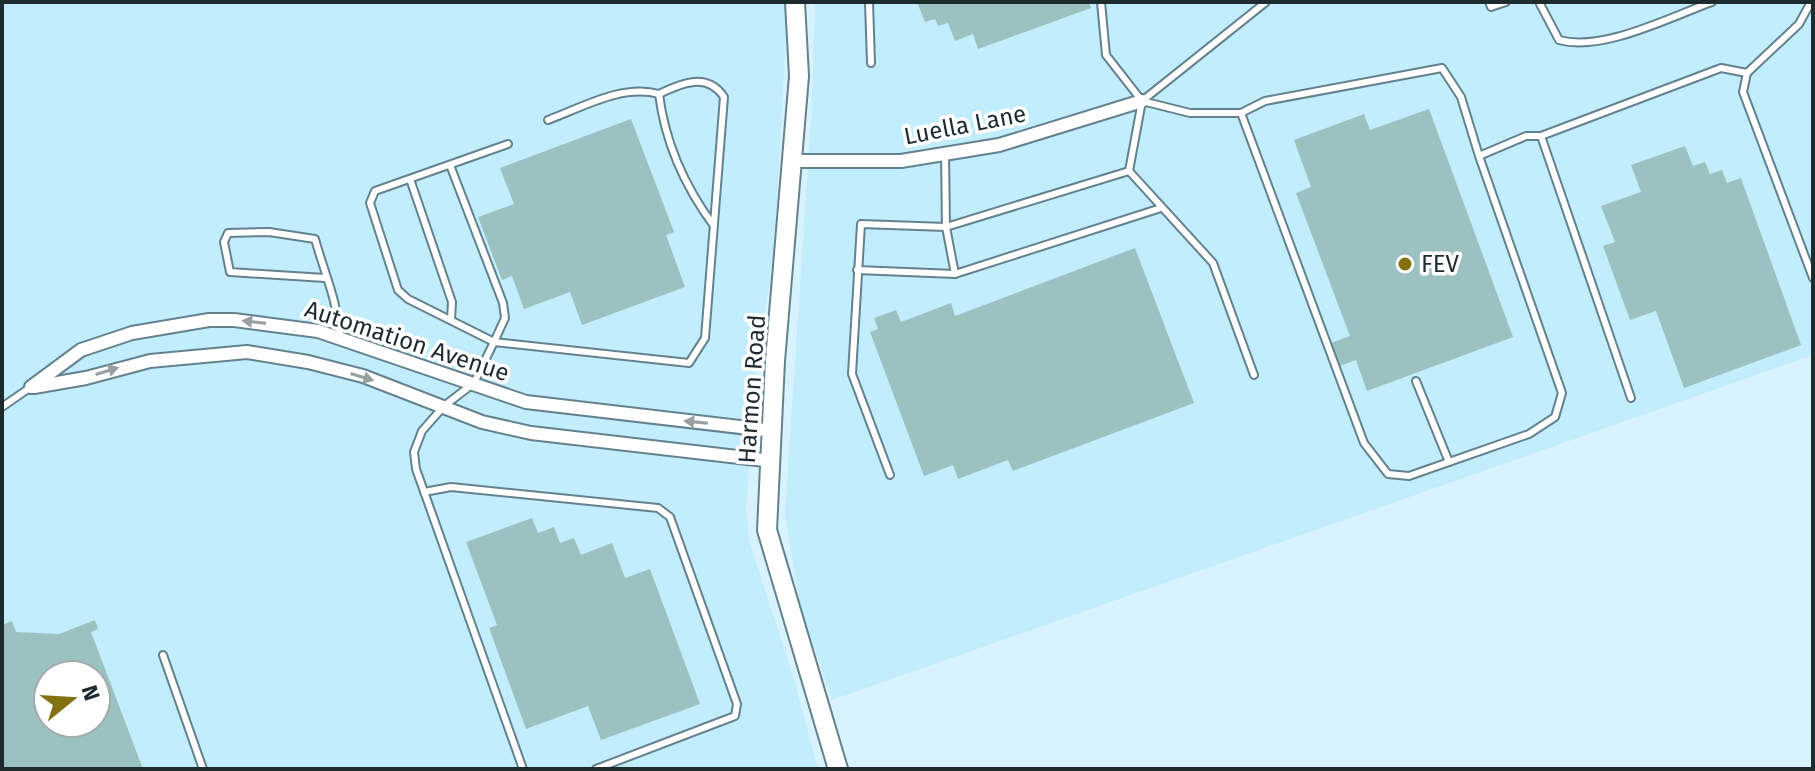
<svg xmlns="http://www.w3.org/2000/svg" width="1815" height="771" viewBox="0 0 1815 771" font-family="'Fira Sans',sans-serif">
	<rect width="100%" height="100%" fill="#d9f3fe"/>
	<g fill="#c2edfd" fill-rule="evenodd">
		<path d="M2,2H788L776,215L770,281L756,358L746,510L750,544L793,676L818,769H2ZM48,675H96V723H48Z"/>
		<path d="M815,2H1813V355L832,700L800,606L785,513L812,104Z"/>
	</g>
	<g fill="#9cc1c1" fill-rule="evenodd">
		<path d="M917,2H1089L1091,8L978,49L973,34L955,41L948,23L938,26L935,19L925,22Z"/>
		<path d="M1429,109L1513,337L1367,391L1356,360L1340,366L1331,343L1350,336L1296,193L1311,187L1294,140L1364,114L1370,130Z"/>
		<path d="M631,119L674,232L666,235L685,287L582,325L570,292L524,309L512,276L502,280L478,217L514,204L500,168Z"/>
		<path d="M1685,146L1693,166L1705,162L1710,174L1722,170L1727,183L1741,178L1801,345L1684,388L1656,311L1630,320L1603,246L1615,242L1601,206L1641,192L1631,165Z"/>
		<path d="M1135,248L1194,403L1013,471L1008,460L958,479L953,465L924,476L870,332L878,329L874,318L896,310L901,322L951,303L955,316Z"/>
		<path d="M532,518L538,533L554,527L560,543L574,538L581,555L612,543L625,578L650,569L700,704L601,740L588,706L526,729L489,628L497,625L466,542Z"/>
		<path d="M95,620L98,629L91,632L143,769H2V625L12,621L16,632L59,634ZM48,675H96V723H48Z"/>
	</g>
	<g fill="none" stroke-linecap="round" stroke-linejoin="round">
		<g stroke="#64828d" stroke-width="10">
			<g id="lane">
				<path d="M869,2L871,63"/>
				<path d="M1101,2L1106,55L1142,101L1190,113H1241"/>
				<path d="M1489,2L1491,7L1506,2"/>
				<path d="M1539,2L1559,40C1603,52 1670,17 1712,2"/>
				<path d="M1747,73L1743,92L1813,278"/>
				<path d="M548,120C583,107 622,84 659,94"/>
				<path d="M1479,156L1461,97L1442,68L1265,101L1241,113L1364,443L1388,474L1409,476L1529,434L1555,417L1562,393L1479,156L1526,136H1541"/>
				<path d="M450,165L503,303L505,318L494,342L408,299L398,290L370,203L375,191L508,144"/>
				<path d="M1129,171L1213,263L1254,375"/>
				<path d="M410,179L452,302L451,320"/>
				<path d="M857,270L955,274L1161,208"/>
				<path d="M955,274L946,227L1129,171L1142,101L1266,2"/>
				<path d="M325,278L230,272L224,242L228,233L269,232L315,239C325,275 337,299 340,337"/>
				<path d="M1416,381L1449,462"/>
				<path d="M1631,398L1541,136L1721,68L1747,73L1799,24L1811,2"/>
				<path d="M2,407L31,387"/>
				<path d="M890,475L852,374L861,224L946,227L945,154"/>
				<path d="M424,492L451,487L658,508L670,517L737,704L735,716L596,769"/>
				<path d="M163,655L203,769"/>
				<path d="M523,769L416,469L414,452L422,431L444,406L474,383L494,342L689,363L705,338L724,97C707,72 682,83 659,94C665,142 685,187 714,226"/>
			</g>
		</g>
		<g stroke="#64828d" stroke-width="16">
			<g id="street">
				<path d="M792,161H901L999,145L1142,101"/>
				<path d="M31,387L81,350L132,333L209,320H234L318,331L526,402L774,431"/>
				<path d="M34,387L86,378L150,361L247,352L308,362L363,376L482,422L531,433L772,461"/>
			</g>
		</g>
		<g stroke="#64828d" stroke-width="22">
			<path id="secondary" d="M795,2L799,76L775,361L767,530L838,769"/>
		</g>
		<use href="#lane" stroke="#fff" stroke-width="6"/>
		<use href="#street" stroke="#fff" stroke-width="12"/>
		<use href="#secondary" stroke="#fff" stroke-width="18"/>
	</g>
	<defs><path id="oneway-solid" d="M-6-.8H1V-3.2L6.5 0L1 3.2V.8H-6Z" transform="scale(2)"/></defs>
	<g fill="#999fa1">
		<use href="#oneway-solid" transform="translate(254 322) rotate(-173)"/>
		<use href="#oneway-solid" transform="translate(107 371) rotate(-17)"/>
		<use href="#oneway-solid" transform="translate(362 377) rotate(17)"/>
		<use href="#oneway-solid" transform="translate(696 422) rotate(-174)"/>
	</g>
	<circle fill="#837010" stroke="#fff" stroke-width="3" cx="1405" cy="264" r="8"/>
	<g text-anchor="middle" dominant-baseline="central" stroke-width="7" stroke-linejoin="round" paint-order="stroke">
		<g font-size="24" fill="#1d2a2e" stroke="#fff">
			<text transform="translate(965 125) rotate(-11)">Luella Lane</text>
			<text transform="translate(407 341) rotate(18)">Automation Avenue</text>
			<text transform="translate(752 389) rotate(-86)">Harmon Road</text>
		</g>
		<g font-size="24" fill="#1d2a2e" stroke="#fff" text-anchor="start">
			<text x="1421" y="264">FEV</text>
		</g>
	</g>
	<rect width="1815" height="771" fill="none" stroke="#1d2a2e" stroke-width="8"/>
	<g transform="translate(72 699) rotate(72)"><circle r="38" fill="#ffffff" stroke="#a5aaab" stroke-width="2"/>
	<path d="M0-6L14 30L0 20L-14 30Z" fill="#837010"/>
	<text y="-12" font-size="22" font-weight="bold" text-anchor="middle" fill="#1d2a2e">N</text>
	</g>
</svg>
